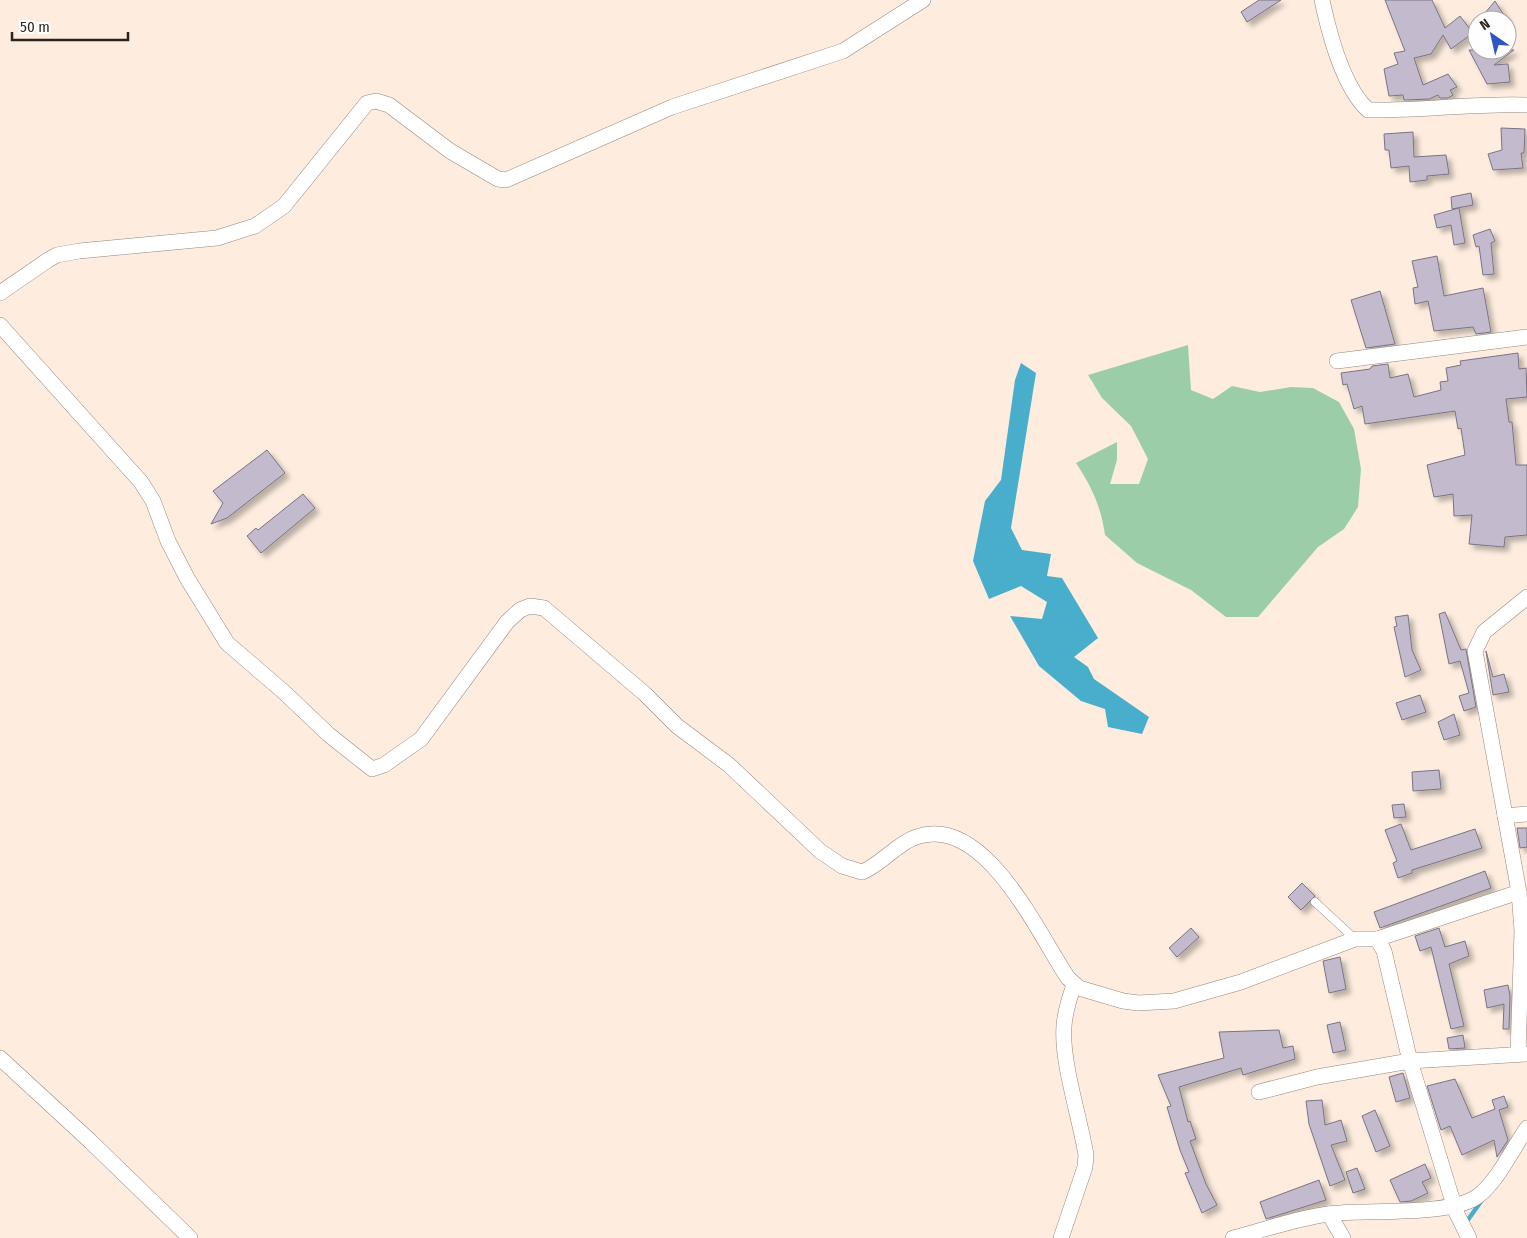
<svg xmlns="http://www.w3.org/2000/svg" width="1527" height="1238" viewBox="0 0 1527 1238" font-family="'Fira Sans Condensed',sans-serif">
	<defs>
		<filter id="shadow"><feDropShadow dx="4.5" dy="4.5" stdDeviation="2.5" flood-color="#0004"/></filter>
	</defs>
	<rect width="100%" height="100%" fill="#feeddf"/>
	<path fill="#9bcea8" d="M1188,345L1191,390L1213,399L1232,386L1260,392L1291,387L1313,388L1339,402L1354,429L1361,469L1358,507L1344,529L1318,547L1258,617H1226L1191,590L1137,563L1105,535C1101,507 1092,487 1076,463L1117,442V460L1110,484H1139L1148,459L1131,426L1102,398L1088,375Z"/>
	<path fill="#49aecb" d="M1021,363L1036,373L1011,528L1022,550L1051,554L1047,576L1062,578L1098,638L1074,657L1088,667L1094,679L1149,717L1142,734L1108,727L1105,709L1081,701L1039,666L1010,616L1042,619L1047,602L1021,586L989,599L973,561L985,501L1001,480L1015,380Z"/>
	<g fill="none" stroke-linecap="round" stroke-linejoin="round">
		<path stroke="#49aecb" stroke-width="4.5" d="M1465,1224L1482,1200"/>
	</g>
	<g fill="#c3bbcd" stroke="#797383" filter="url(#shadow)">
		<path d="M1259,0H1281L1247,22L1241,12Z"/>
		<path d="M1385,0H1432L1445,28L1460,16L1473,33L1451,49L1443,35L1431,54L1414,58L1423,85L1448,74L1457,87L1450,90L1453,95L1448,98H1440L1438,95L1429,99L1404,100L1403,95L1389,96L1384,69L1398,64L1394,53L1405,51Z"/>
		<path d="M1495,1L1507,20H1479Z"/>
		<path d="M1469,50H1514L1494,65L1508,64L1510,82L1487,84Z"/>
		<path d="M1501,128L1525,129L1524,153H1521L1523,168L1493,170L1488,154L1502,150Z"/>
		<path d="M1413,132L1414,157L1446,155L1449,174L1427,176V180L1410,182L1409,166L1391,168L1389,150H1385L1384,134Z"/>
		<path d="M1471,193L1473,205L1452,209L1451,197Z"/>
		<path d="M1459,208L1465,243L1454,245L1451,225L1437,228L1434,215Z"/>
		<path d="M1490,229L1495,241L1491,243L1494,274L1483,275L1479,246L1476,247L1473,235Z"/>
		<path d="M1437,256L1444,296L1483,288L1491,332L1476,334L1473,327L1434,331L1428,301L1415,304L1413,288L1418,287L1412,261Z"/>
		<path d="M1380,291L1395,344L1366,348L1351,300Z"/>
		<path d="M1518,353L1519,369L1526,368L1527,397L1506,399L1509,422H1512L1516,465H1527V535L1505,537L1504,547L1469,544L1472,515L1454,516L1453,494L1434,497L1427,465L1465,455L1461,428L1458,429L1455,411L1365,424L1362,406L1354,409L1347,384L1343,385L1341,373L1370,369L1372,366L1388,364L1390,378L1408,374L1414,397L1441,390L1440,382L1448,381L1446,368L1461,365L1460,361Z"/>
		<path d="M267,450L285,473L227,518L211,524L223,503L213,491Z"/>
		<path d="M303,494L315,508L261,553L247,536L256,528L258,530Z"/>
		<path d="M1445,612L1461,650L1466,649L1476,707L1464,711L1459,696L1469,693L1460,661L1449,664L1439,614Z"/>
		<path d="M1408,615L1412,650L1421,670L1405,677L1394,627L1397,626L1395,617Z"/>
		<path d="M1486,651L1493,677L1504,674L1509,692L1493,695Z"/>
		<path d="M1420,695L1426,712L1402,720L1396,703Z"/>
		<path d="M1454,714L1460,735L1444,740L1438,722Z"/>
		<path d="M1439,770L1441,789L1413,791L1412,772Z"/>
		<path d="M1404,804L1406,817L1394,818L1392,805Z"/>
		<path d="M1401,824L1411,850L1475,829L1482,848L1412,870V873L1398,878L1393,863L1397,861L1385,830Z"/>
		<path d="M1517,828H1527V847L1520,848Z"/>
		<path d="M1485,871L1491,888L1380,928L1374,912Z"/>
		<path d="M1302,883L1315,896L1301,910L1288,897Z"/>
		<path d="M1191,928L1199,937L1177,957L1169,948Z"/>
		<path d="M1439,928L1445,947L1465,941L1469,956L1449,964L1464,1026L1451,1029L1431,947L1420,951L1415,936Z"/>
		<path d="M1340,957L1346,989L1329,993L1323,961Z"/>
		<path d="M1508,985L1510,996L1509,1029H1503L1504,1004L1487,1008L1484,990Z"/>
		<path d="M1340,1022L1346,1050L1333,1053L1327,1025Z"/>
		<path d="M1279,1030L1283,1048L1293,1046L1295,1059L1243,1075L1241,1068L1179,1087L1188,1122L1190,1121L1196,1139L1190,1141L1206,1184L1217,1205L1202,1213L1185,1173L1189,1172L1180,1150L1167,1107L1171,1106L1158,1075L1224,1058L1219,1032Z"/>
		<path d="M1463,1035L1465,1048L1449,1049L1447,1038Z"/>
		<path d="M1403,1073L1410,1098L1396,1102L1389,1077Z"/>
		<path d="M1455,1079L1472,1118L1495,1109L1492,1100L1504,1096L1508,1107L1499,1110L1508,1140L1497,1157L1494,1140L1462,1155L1450,1126L1441,1130L1427,1086Z"/>
		<path d="M1322,1100L1325,1125L1341,1120L1347,1141L1331,1145L1345,1180L1330,1186L1309,1124L1306,1101Z"/>
		<path d="M1375,1110L1390,1146L1376,1152L1362,1116Z"/>
		<path d="M1425,1164L1431,1178L1422,1182L1428,1193L1411,1201L1400,1202L1390,1180Z"/>
		<path d="M1357,1168L1365,1189L1353,1193L1346,1172Z"/>
		<path d="M1319,1180L1326,1200L1266,1219L1260,1202Z"/>
	</g>
	<g fill="none" stroke-linecap="round" stroke-linejoin="round">
		<g stroke="#95867a" stroke-width="9">
			<path id="service" d="M1315,902L1355,939"/>
		</g>
		<g stroke="#95867a" stroke-width="16">
			<g id="minor">
				<path d="M1322,0C1329,33 1343,87 1368,110C1421,111 1474,103 1527,105"/>
				<path d="M0,293L48,260L57,255L79,251L217,238L255,226L284,206L367,103L376,101L389,105L450,151L498,179L506,180L672,107L843,51L923,0"/>
				<path d="M0,325L141,482L153,501L168,541L187,578L227,643L285,693L328,734L372,769L384,765L421,739L507,622L520,610L530,606L544,608L645,694L677,726L729,765L820,851L842,866L862,872C882,864 896,844 916,837C985,813 1038,934 1068,978L1079,988L1123,1001L1138,1003L1174,1001L1241,982L1355,939H1377L1384,951L1410,1061L1527,1054"/>
				<path d="M1337,361L1527,337"/>
				<path d="M1505,816L1527,814"/>
				<path d="M1377,939L1519,892"/>
				<path d="M1518,1054L1522,931L1519,892L1475,651L1484,632L1527,597"/>
				<path d="M0,1058L89,1140L190,1238"/>
				<path d="M1259,1092L1317,1077L1410,1061L1456,1212L1469,1238"/>
				<path d="M1329,1214L1343,1238"/>
				<path d="M1061,1238L1085,1167L1086,1155C1080,1118 1061,1061 1064,1026C1065,1012 1069,999 1074,985"/>
				<path d="M1233,1238C1264,1230 1297,1218 1329,1214C1365,1209 1450,1217 1478,1196C1497,1182 1513,1148 1527,1128"/>
			</g>
		</g>
		<use href="#service" stroke="#fff" stroke-width="8"/>
		<use href="#minor" stroke="#fff" stroke-width="15"/>
	</g>
	<g transform="translate(1492 35) rotate(326)"><circle r="24" fill="#fefefe" stroke="#a9a7a5"/>
	<path d="M0-4L9 19L0 12L-9 19Z" fill="#3154c4"/>
	<text y="-8" font-size="14" font-weight="bold" text-anchor="middle" fill="#2a241f">N</text>
	</g>
	<path d="M12 32v8h116v-8" fill="none" stroke="#2a241f" stroke-width="2.5"/>
	<text x="20" y="32" font-size="15" fill="#2a241f" stroke="#fefefe" stroke-width="4" paint-order="stroke">50 m</text>
</svg>
